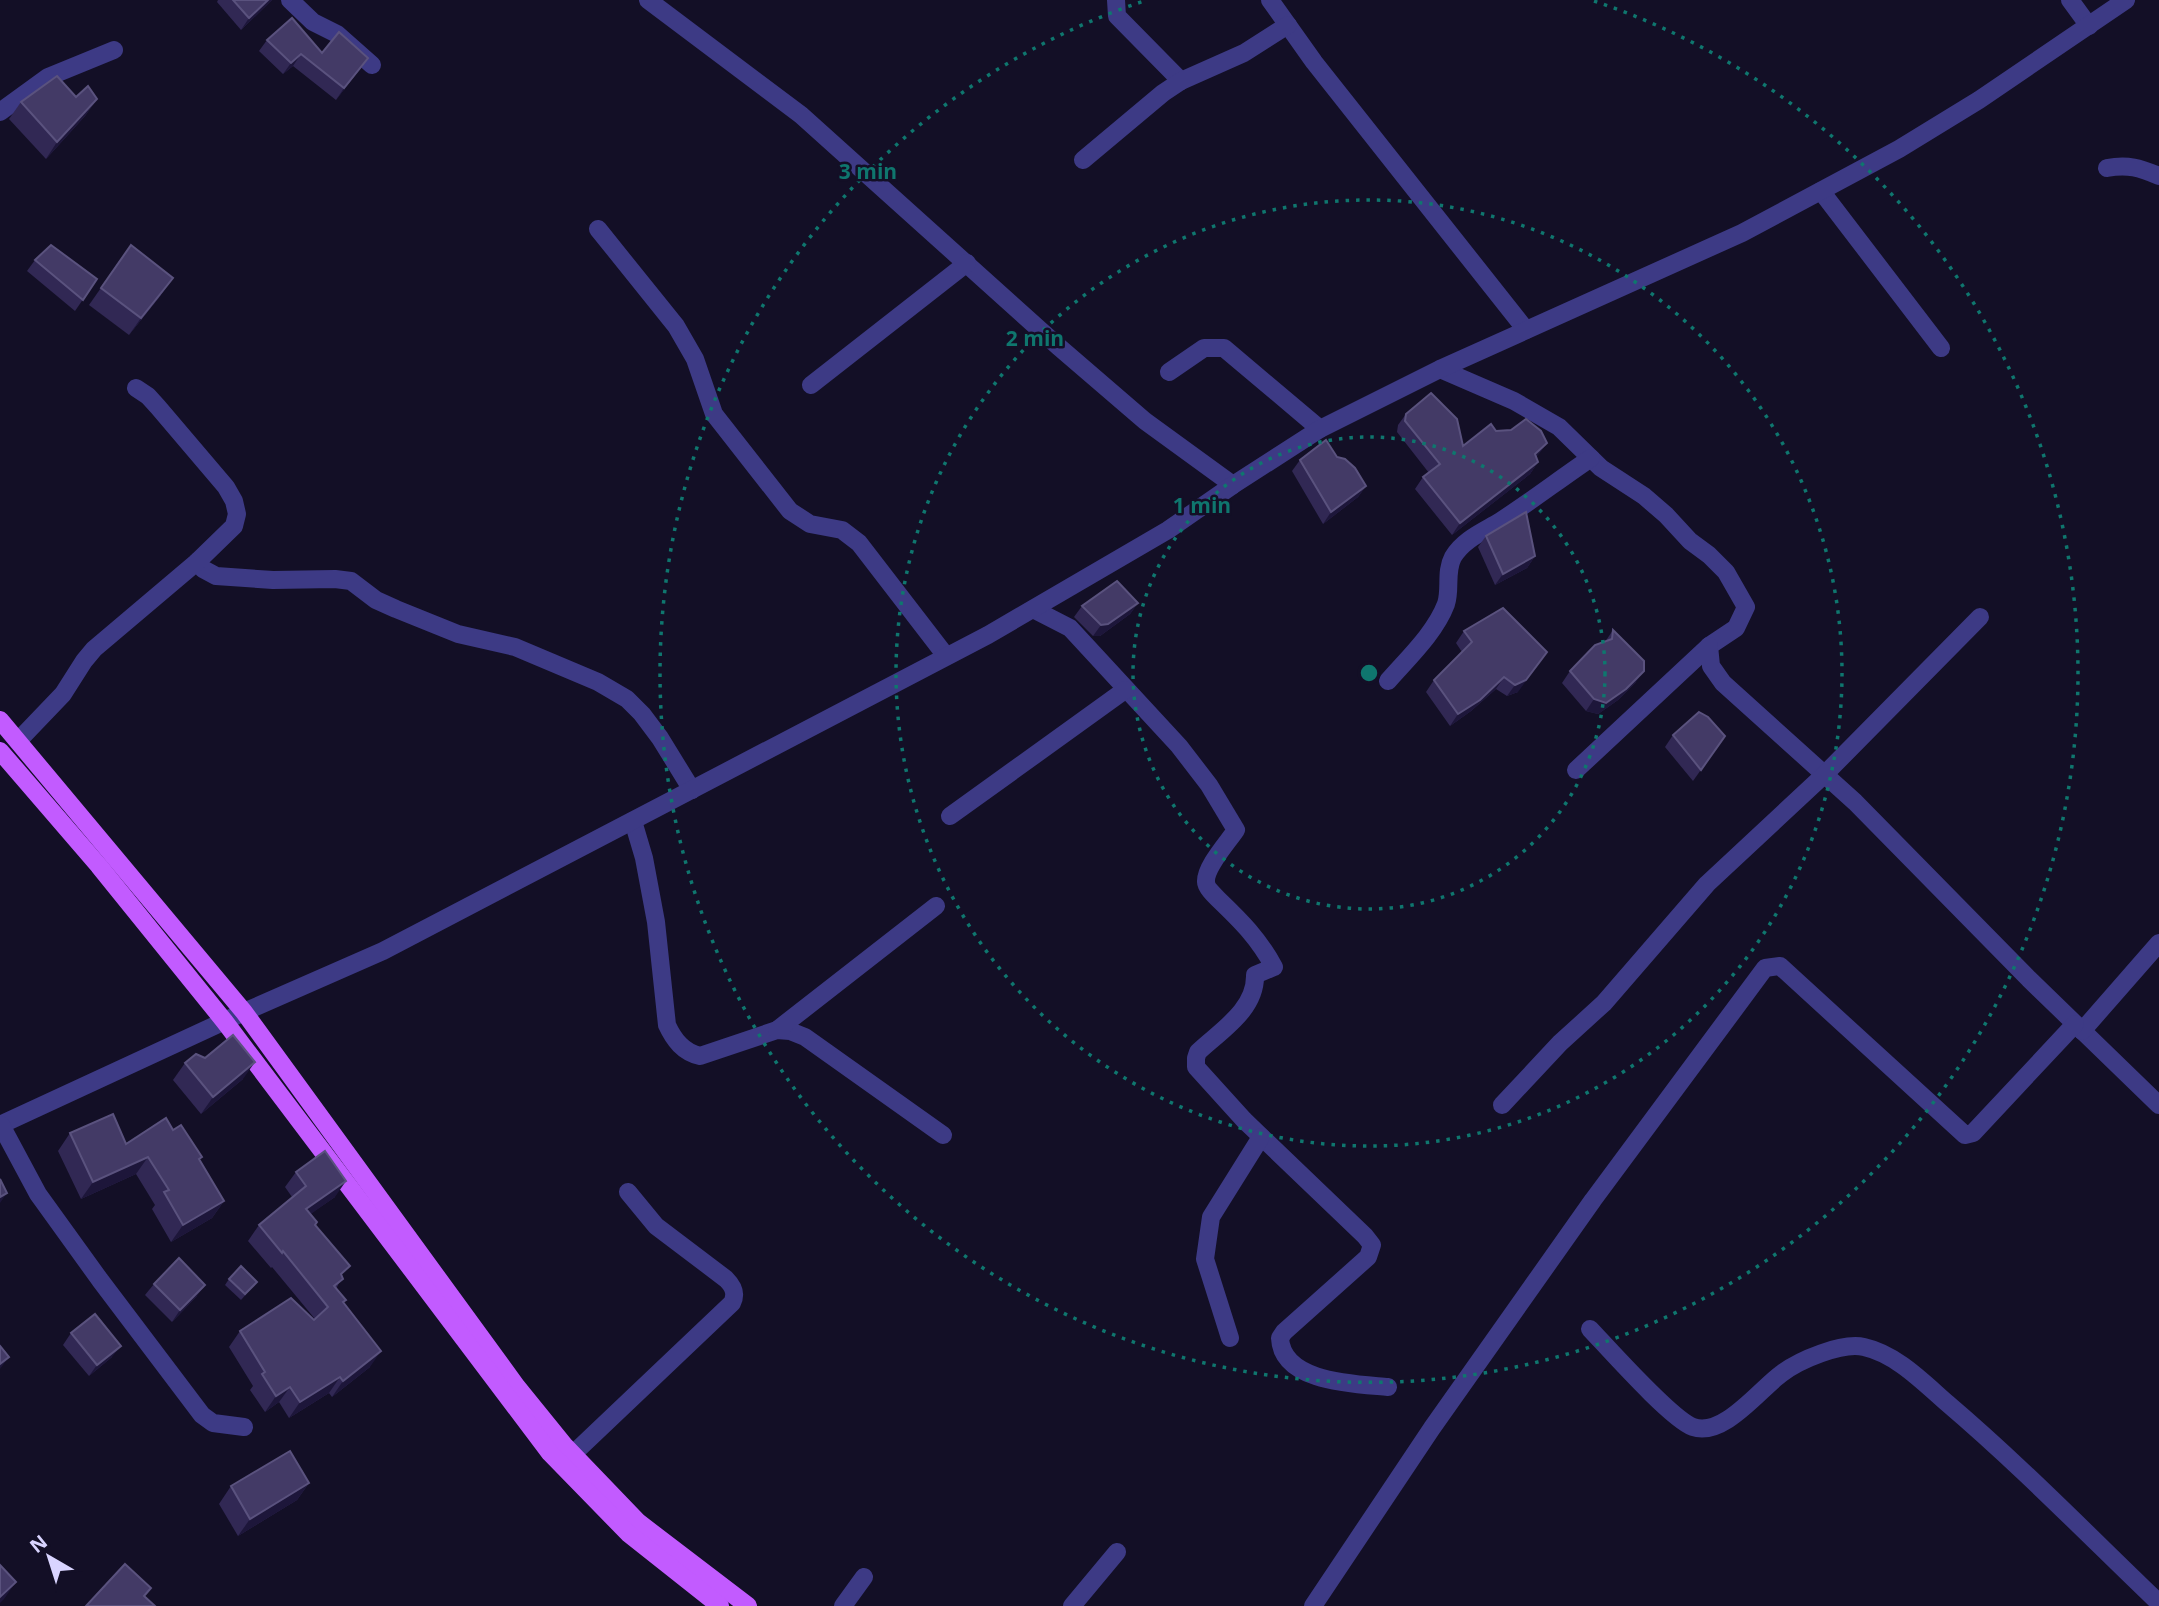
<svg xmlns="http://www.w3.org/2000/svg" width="2159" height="1606" viewBox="0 0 2159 1606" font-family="'Open Sans',sans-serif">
	<rect width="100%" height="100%" fill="#130f26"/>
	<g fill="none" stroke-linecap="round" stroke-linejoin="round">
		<g stroke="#3d3a85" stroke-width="18">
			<path d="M290,0L313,22L337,34L372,65"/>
			<path d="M648,0L801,115L1059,347L1145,421L1233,485"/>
			<path d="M1116,0L1117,16L1181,81"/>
			<path d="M1270,0L1314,62L1526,330"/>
			<path d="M2070,0L2089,26"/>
			<path d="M0,112L48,77L114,50"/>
			<path d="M1083,160L1163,93L1181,81L1244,53L1288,25"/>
			<path d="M2107,168C2128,164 2140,168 2159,176"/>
			<path d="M1821,191L1941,348"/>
			<path d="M598,229L676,326L695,359L714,414L790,511L810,524L842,530L859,543L946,656"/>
			<path d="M1440,369L1514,401L1559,427L1601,468L1644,496L1666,515L1690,541L1709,555L1726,572L1746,607L1736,628L1709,646L1711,666L1723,683L1855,802L2029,979L2159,1105"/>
			<path d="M1169,372L1204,348H1224L1320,429"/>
			<path d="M811,385L967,263"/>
			<path d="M198,561L203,569L216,576L273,580L335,579L351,581L376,600L396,609L458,634L515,647L598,682L627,699L642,714L660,738L692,790"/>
			<path d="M1033,609L1070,628L1179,746L1209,785L1236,830C1228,842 1205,867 1206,882C1206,887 1214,895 1218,899C1242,922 1258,938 1274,967L1255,975C1256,1010 1220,1031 1198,1052L1196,1058V1067L1244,1120L1365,1236L1372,1245L1368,1257L1284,1332L1280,1338C1282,1383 1356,1384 1388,1387"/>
			<path d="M1388,681C1408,658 1435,633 1446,604C1451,589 1445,572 1453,557C1463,540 1482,532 1499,522C1530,502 1560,479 1591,458"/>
			<path d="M18,741L63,694L84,661L94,649L198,561L234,526L237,514L234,501L226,487L158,407L148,396L136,388"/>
			<path d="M1576,770L1709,646"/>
			<path d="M950,816L1125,690"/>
			<path d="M633,821L644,858L656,922L667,1025C674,1040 683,1052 700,1056L777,1030L790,1031L805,1037L943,1135"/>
			<path d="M777,1030L936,906"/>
			<path d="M2082,1031L2159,943"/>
			<path d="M1502,1105L1560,1043L1604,1003L1707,884L1825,774L1980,617"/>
			<path d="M0,1125L244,1012L383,951L988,635L1168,530L1233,485L1320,429L1440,369L1742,233L1899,149L1979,100L2126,0"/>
			<path d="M1,1125L38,1194L100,1280L202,1415L213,1423L244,1427"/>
			<path d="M1590,1329C1610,1350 1671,1419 1693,1427C1723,1438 1760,1389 1781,1374C1799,1360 1842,1342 1864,1347C1896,1354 1923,1382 1947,1403C2021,1466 2089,1536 2159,1603"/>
			<path d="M1230,1338L1205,1259L1211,1217L1261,1137"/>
			<path d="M572,1455L732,1303C737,1293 733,1286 726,1279L656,1226L628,1192"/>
			<path d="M843,1606L864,1577"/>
			<path d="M1072,1606L1117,1552"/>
			<path d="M1313,1606L1432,1428L1593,1200L1765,968L1780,966L1965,1135L1973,1133L2075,1024"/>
		</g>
		<g stroke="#c25bff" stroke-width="18">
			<path d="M0,720L244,1012L517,1387L564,1445L638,1522L748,1606"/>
			<path d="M0,751L99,866L225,1022L550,1453L629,1534L720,1606"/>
		</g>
	</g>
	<g fill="#312854">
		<path d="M218,0H272L241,30L217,2Z"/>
		<path d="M267,40L322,53L368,58L336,100L293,66L283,74L259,51Z"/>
		<path d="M76,97L97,99L85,116L46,159L9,119L21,102Z"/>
		<path d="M131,245L161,295L129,335L89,305Z"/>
		<path d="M35,260L97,279L75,311L27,271Z"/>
		<path d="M1406,414L1463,446L1496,431L1547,443L1536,457L1538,462L1530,474L1452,535L1415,489L1423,477L1429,473L1397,432L1398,425Z"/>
		<path d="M1337,457L1366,486L1358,497L1323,524L1292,471L1300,460Z"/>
		<path d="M1486,536L1535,556L1527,568L1495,585L1478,547Z"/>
		<path d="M1138,603L1130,614L1100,636H1093L1074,617L1082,606Z"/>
		<path d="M1503,608L1518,692L1507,696L1496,689L1471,711L1450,726L1426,692L1434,680L1462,652L1456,643L1464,631Z"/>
		<path d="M1613,630L1636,682L1618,700L1598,714L1586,711L1562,683L1570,671L1605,642Z"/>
		<path d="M1673,735L1725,736L1693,781L1665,747Z"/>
		<path d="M185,1063L243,1079L201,1114L173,1080Z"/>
		<path d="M173,1130L200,1161L224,1201L212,1218L171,1242L152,1209L155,1205L136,1174L81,1199L58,1151L70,1133L126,1144Z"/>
		<path d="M296,1172L335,1197L310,1214L342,1277L336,1289L346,1300L343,1303L370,1367L332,1397L329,1393L289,1418L279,1402L265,1412L250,1390L253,1386L229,1347L240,1331L315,1319L272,1267L271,1268L248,1241L259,1225L292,1197L285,1187Z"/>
		<path d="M229,1279L257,1282L241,1300L225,1285Z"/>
		<path d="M154,1284L197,1296L172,1322L145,1295Z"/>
		<path d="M71,1333L112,1357L89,1376L63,1345Z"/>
		<path d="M309,1483L297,1500L238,1536L219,1504L231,1486Z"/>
	</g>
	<g fill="#1d163a">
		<path d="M268,0H272L241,30L249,18Z"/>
		<path d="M301,54L293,66L283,74L291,63Z"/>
		<path d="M368,58L360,69L336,100L344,88Z"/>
		<path d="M97,99L85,116L46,159L57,142Z"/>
		<path d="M173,278L161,295L129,335L141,318Z"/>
		<path d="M1547,443L1539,454L1527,465L1535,454Z"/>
		<path d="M1538,462L1530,474L1452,535L1460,523Z"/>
		<path d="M1366,486L1358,497L1323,524L1331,512Z"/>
		<path d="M1535,556L1527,568L1495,585L1503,574Z"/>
		<path d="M1138,603L1130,614L1100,636H1093L1101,625Z"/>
		<path d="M1547,652L1518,692L1507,696L1515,685Z"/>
		<path d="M1644,671L1636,682L1618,700L1598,714L1586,711L1594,699Z"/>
		<path d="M1504,677L1496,689L1471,711L1450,726L1458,714Z"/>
		<path d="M255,1062L243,1079L201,1114L213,1097Z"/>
		<path d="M148,1157L136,1174L81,1199L93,1182Z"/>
		<path d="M346,1181L335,1197L295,1225L306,1209Z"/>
		<path d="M7,1193L0,1203V1197Z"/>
		<path d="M224,1201L212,1218L171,1242L183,1225Z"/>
		<path d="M205,1285L197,1296L172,1322L180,1310Z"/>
		<path d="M121,1346L112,1357L89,1376L97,1365Z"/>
		<path d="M381,1351L370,1367L332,1397L343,1381Z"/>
		<path d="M9,1357L0,1369V1364Z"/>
		<path d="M340,1377L329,1393L289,1418L300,1402Z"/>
		<path d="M290,1387L279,1402L265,1412L276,1396Z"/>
		<path d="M309,1483L297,1500L238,1536L250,1519Z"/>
		<path d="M16,1582L4,1599L0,1603V1597Z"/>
	</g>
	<g fill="#433a66" stroke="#5a527e" stroke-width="2">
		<path d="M233,0H268L249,18Z"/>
		<path d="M292,18L322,53L339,32L368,58L344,88L301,54L291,63L267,40Z"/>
		<path d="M57,76L76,97L88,86L97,99L57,142L21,102Z"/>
		<path d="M51,245L97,279L83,300L35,260Z"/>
		<path d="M131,245L173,278L141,318L101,288Z"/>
		<path d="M1431,393L1457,419L1463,446L1491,424L1496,431L1511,430L1526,419L1541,431L1547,443L1535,454L1538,462L1460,523L1423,477L1440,464L1405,421L1406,414Z"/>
		<path d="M1326,440L1337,457L1345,459L1355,468L1366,486L1331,512L1300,460Z"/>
		<path d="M1526,512L1535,556L1503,574L1486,536Z"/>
		<path d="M1117,581L1138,603L1108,624L1101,625L1082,606Z"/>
		<path d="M1503,608L1547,652L1526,680L1515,685L1504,677L1480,700L1458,714L1434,680L1472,642L1464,631Z"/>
		<path d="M1613,630L1644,661V671L1626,689L1606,703L1594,699L1570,671L1595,645L1612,639Z"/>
		<path d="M1699,712L1708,717L1725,736L1701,770L1673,735Z"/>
		<path d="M233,1035L255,1062L213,1097L185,1063L196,1054L205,1058Z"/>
		<path d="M113,1114L126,1144L166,1118L173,1130L181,1125L202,1157L199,1159L224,1201L183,1225L164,1192L169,1190L148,1157L93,1182L70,1133Z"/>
		<path d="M325,1151L346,1181L306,1209L317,1222L315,1225L350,1266L341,1274L343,1279L334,1286L346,1300L343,1302L381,1351L343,1381L340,1377L300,1402L290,1387L276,1396L262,1374L265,1372L240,1331L291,1298L314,1320L328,1307L283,1251L282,1253L259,1225L306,1186L296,1172Z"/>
		<path d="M0,1179L7,1193L0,1197Z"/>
		<path d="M179,1258L205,1285L180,1310L154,1284Z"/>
		<path d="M241,1266L257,1282L245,1294L229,1279Z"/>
		<path d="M95,1314L121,1346L97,1365L71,1333Z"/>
		<path d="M0,1346L9,1357L0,1364Z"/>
		<path d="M290,1451L309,1483L250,1519L231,1486Z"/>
		<path d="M125,1564L151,1588L144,1596L155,1606H86Z"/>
		<path d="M0,1565L16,1582L0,1597Z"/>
	</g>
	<g fill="none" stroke="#0f766e" stroke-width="3.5" stroke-dasharray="3.5 7">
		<circle cx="1369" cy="673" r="236"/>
		<circle cx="1369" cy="673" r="473"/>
		<path d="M1594 1A709 709 0 1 1 1144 1"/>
	</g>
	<circle cx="1369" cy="673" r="10" fill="#0f766e" stroke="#130f26" stroke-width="3.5"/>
	<g font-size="21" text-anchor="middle" font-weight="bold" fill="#0f766e" stroke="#130f26" stroke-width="5" stroke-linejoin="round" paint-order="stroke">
		<text x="868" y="179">3 min</text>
		<text x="1035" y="346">2 min</text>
		<text x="1202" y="513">1 min</text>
	</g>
	<g transform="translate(49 1557) rotate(321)" stroke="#130f26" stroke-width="5" paint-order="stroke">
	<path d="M0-5L12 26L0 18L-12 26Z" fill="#d9d4ff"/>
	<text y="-10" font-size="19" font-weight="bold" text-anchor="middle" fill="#d9d4ff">N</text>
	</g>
</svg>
